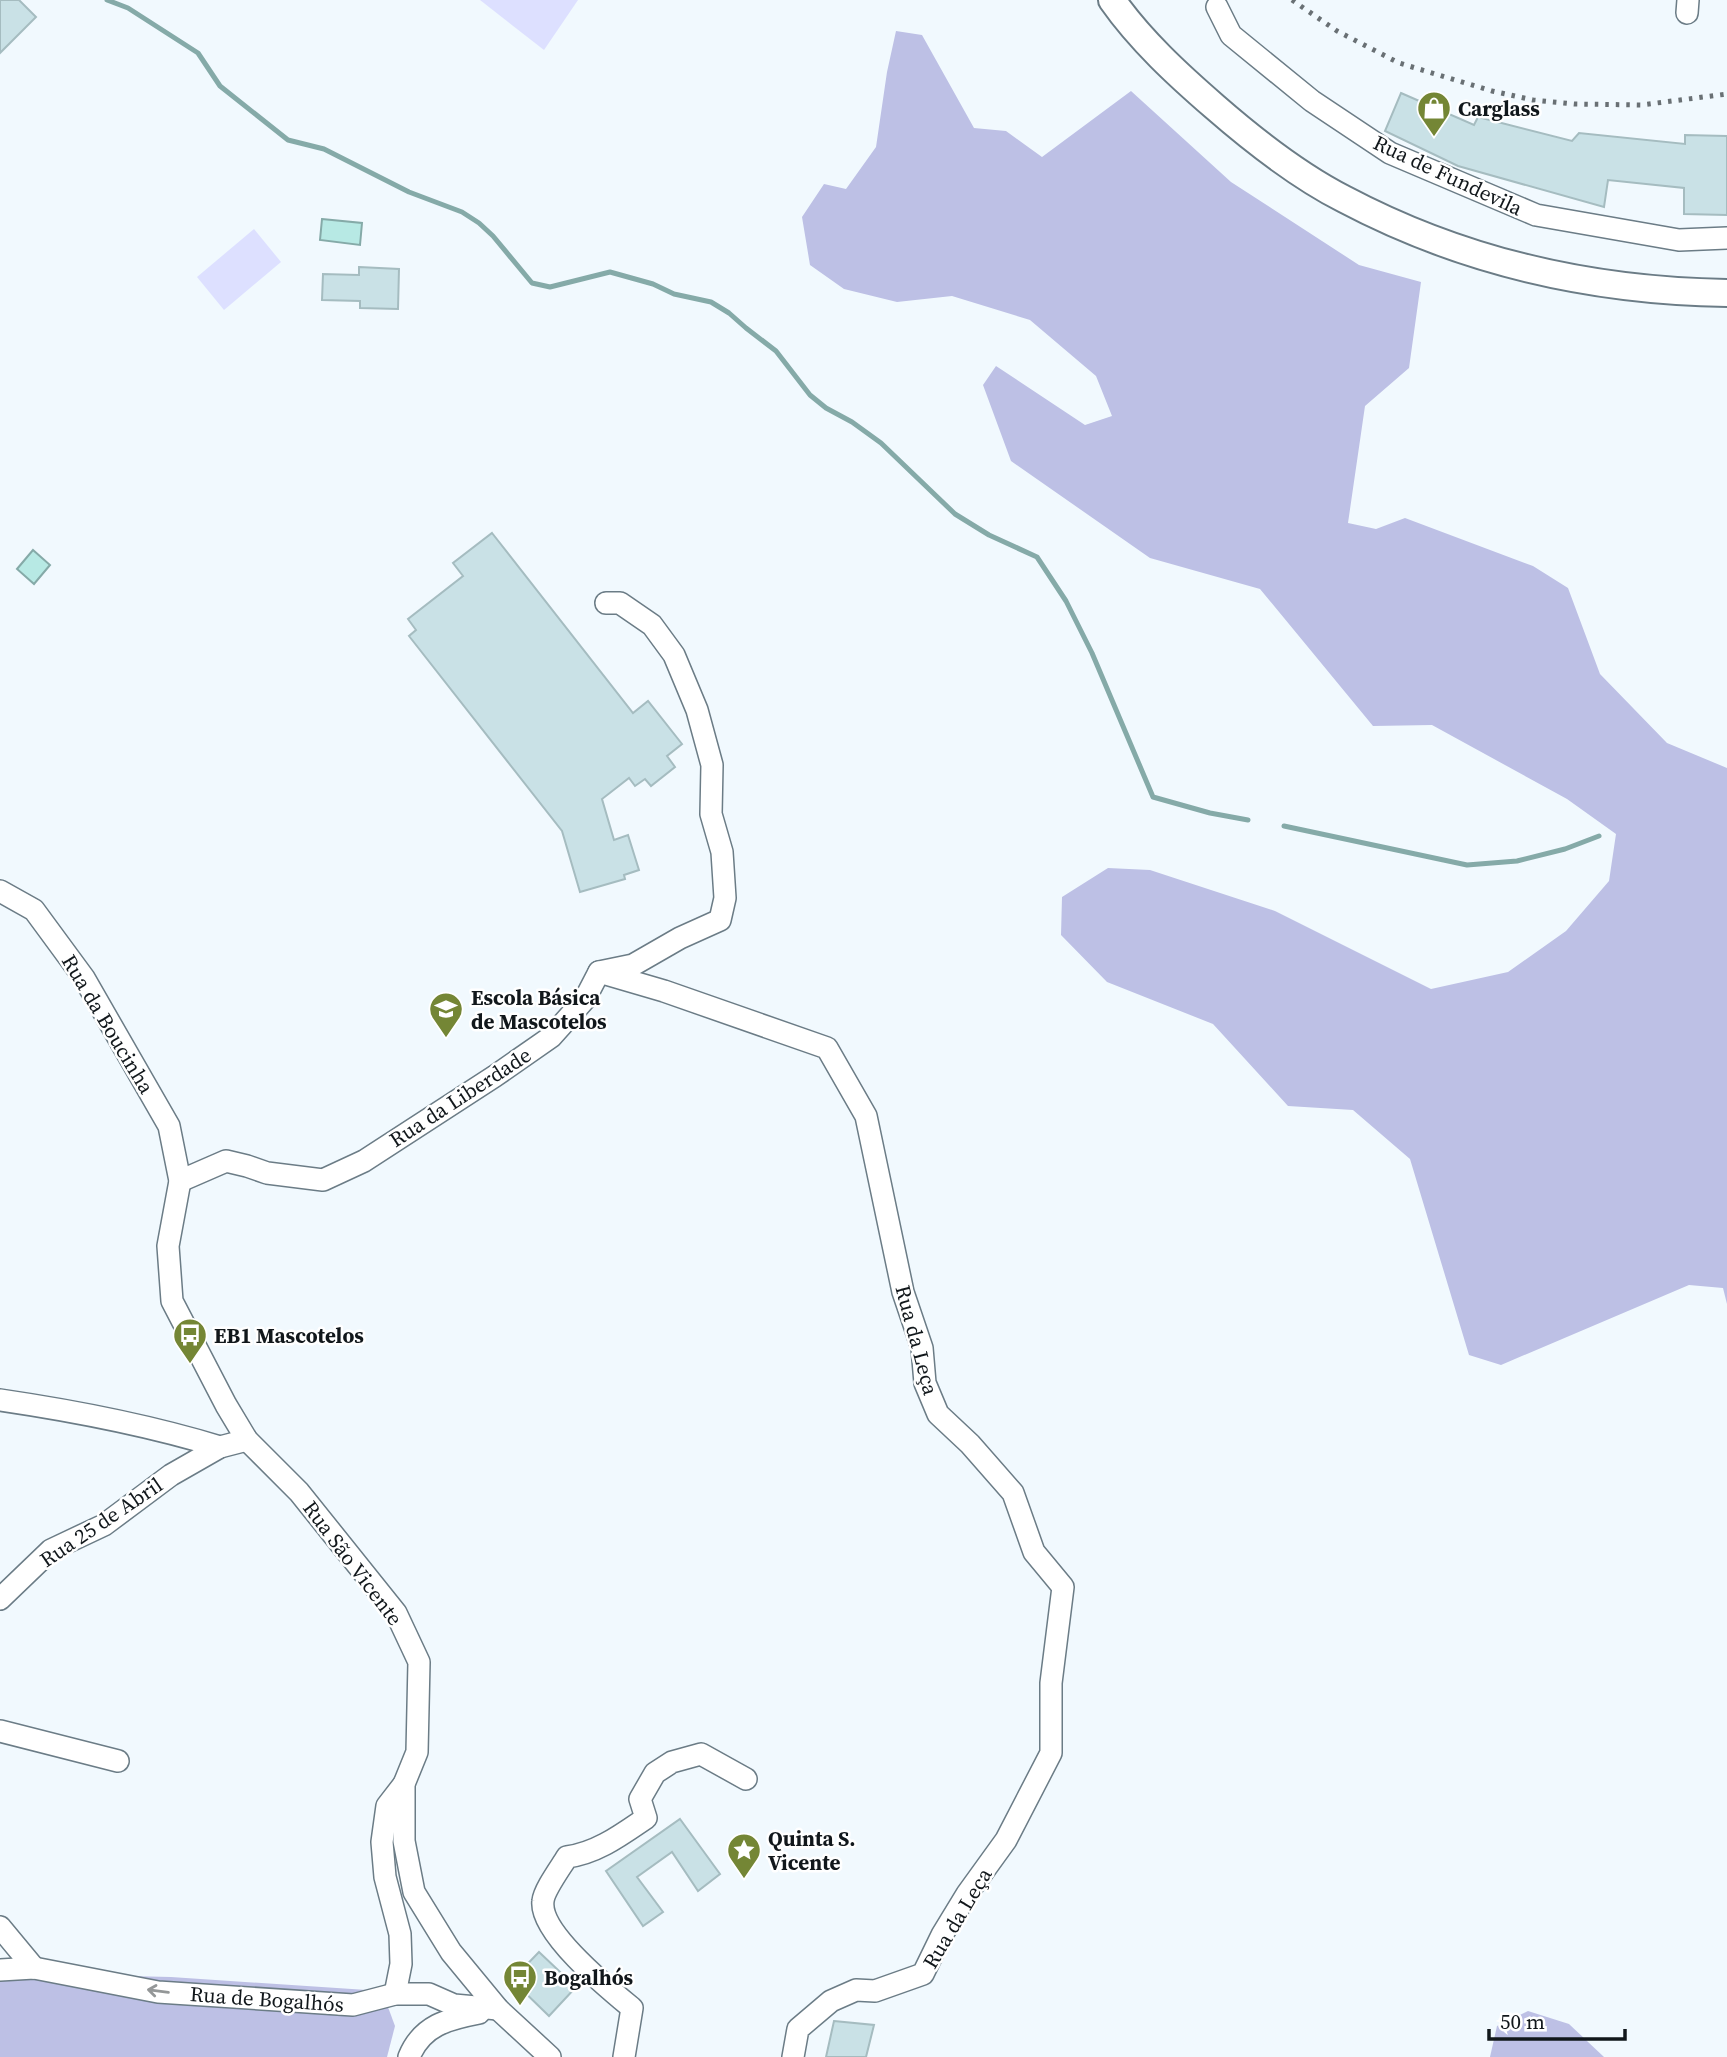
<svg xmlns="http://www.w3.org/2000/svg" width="1727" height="2057" viewBox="0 0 1727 2057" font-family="'Source Serif 4',serif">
	<rect width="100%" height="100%" fill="#f1f9fe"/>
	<g fill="#dde0ff">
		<path d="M480,0H578L544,50Z"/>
		<path d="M254,229L281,262L224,310L197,277Z"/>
	</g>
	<g fill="#bdc0e5">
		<path d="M896,31L922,35L974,128L1006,131L1042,157L1131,91L1231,182L1359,265L1421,282L1409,368L1365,406L1348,523L1376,529L1405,518L1533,566L1568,588L1600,674L1667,743L1727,768V1304L1723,1288L1689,1285L1501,1365L1469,1355L1410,1159L1353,1110L1288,1106L1213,1024L1107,982L1061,935L1062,897L1108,868L1150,870L1275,911L1431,989L1508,972L1566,931L1609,881L1616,834L1567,799L1432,725L1373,726L1260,589L1150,558L1011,461L983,385L996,366L1085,425L1112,416L1096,376L1030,320L952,296L897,302L844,289L810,265L802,217L824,184L846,189L876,147L887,72Z"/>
		<path d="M0,1973L171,1977L382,1991L395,2026L387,2057H0Z"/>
		<path d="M1528,2011L1569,2024L1604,2057H1490L1497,2026Z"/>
	</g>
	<g fill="#b7e9e4" stroke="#85aaa8" stroke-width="2">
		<path d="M322,219L362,223L360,245L320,240Z"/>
		<path d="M33,550L50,565L34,584L17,569Z"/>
	</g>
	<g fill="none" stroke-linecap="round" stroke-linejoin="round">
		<g stroke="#85aaa8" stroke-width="5">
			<path d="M107,0L128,8L198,53L220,86L288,140L324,149L409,192L462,212L479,223L493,236L532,283L550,287L610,272L653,284L674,294L711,302L729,313L746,328L776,351L810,395L826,408L852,422L881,443L955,514L989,535L1037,557L1066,601L1092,653L1153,797L1210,813L1248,820"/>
			<path d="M1284,826L1467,865L1517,861L1565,849L1599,836"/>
		</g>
	</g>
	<g fill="#c9e1e6" stroke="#a5bcc0" stroke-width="2">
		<path d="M0,0H19L36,17L0,53Z"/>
		<path d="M1401,93L1474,125L1478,117L1572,141L1579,133L1685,144V135L1727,136V215L1684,214V188L1608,180L1604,207L1458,166L1385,131Z"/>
		<path d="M359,267L399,269L398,309L360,308V301L322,300L323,274L359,275Z"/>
		<path d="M492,533L633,713L648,701L682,744L667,756L675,767L651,786L645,779L635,786L629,778L602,799L614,840L628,835L639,870L624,875L625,879L580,892L562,831L409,636L416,630L408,619L463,576L453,563Z"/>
		<path d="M680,1819L720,1874L698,1891L672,1852L637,1877L663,1912L643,1926L606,1871Z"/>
		<path d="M539,1952L576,1987L549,2016L512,1980Z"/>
		<path d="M834,2021L874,2025L866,2057H826Z"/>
	</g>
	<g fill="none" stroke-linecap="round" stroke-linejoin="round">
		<g stroke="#6b7c86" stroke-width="24">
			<g id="minor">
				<path d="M1217,7L1231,35L1312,101L1390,153L1536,215L1679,240L1727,238"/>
				<path d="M1687,13L1688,0"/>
				<path d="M0,891L34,910L84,978L169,1126L180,1181L168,1246L172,1301L226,1405L247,1440L299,1492L396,1613L419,1662L417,1752L404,1784V1841L414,1892L451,1952L498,2009L550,2057"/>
				<path d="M599,972L664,991L827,1048L866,1116L903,1292L922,1348L925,1383L938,1414L970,1444L1013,1493L1034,1552L1063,1587L1051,1683V1753L1006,1840L967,1894L942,1935L923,1974L875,1991L856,1990L831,2001L798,2029L793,2057"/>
				<path d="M180,1181L226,1161L247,1166L267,1173L323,1180L364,1161L495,1076L551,1037L585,999L599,972L633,965L680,938L720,920L725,898L722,852L711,814L712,765L697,710L674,655L652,625L620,603H606"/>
				<path d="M0,1400C75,1411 148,1425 220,1447"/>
				<path d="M0,1599L51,1550L104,1525L171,1475L220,1447L247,1440"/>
				<path d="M0,1731L118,1761"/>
				<path d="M0,1927L34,1968"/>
				<path d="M0,1970L34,1968L158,1992L353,2005L395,1994H429L454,2005L498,2009"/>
				<path d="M395,1994L401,1964L400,1934L385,1877L382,1842L387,1806L404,1784"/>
				<path d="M409,2057C422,2025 448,2019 479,2013"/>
				<path d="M624,2057L632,2008C609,1989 539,1932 543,1901C544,1890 561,1867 567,1857C597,1853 621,1835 646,1818L640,1799L655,1773L672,1762L701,1754L746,1779"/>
			</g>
		</g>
		<g stroke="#6b7c86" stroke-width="30">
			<path id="major" d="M1112,0C1140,40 1178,75 1215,107C1254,141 1297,175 1344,199C1463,262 1594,291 1727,293"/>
		</g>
		<use href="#minor" stroke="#fff" stroke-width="21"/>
		<use href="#major" stroke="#fff" stroke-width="26"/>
		<path stroke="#697074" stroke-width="5" stroke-dasharray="3.5 7" stroke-linecap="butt" d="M1292,0L1337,31L1399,63L1492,91L1533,100L1574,104L1641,105L1727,94"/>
	</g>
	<defs><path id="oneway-shaft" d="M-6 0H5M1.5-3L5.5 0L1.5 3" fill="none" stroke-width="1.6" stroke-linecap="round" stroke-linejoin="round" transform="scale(1.75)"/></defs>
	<use stroke="#949798" href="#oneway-shaft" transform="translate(158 1991) rotate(-173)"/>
	<defs>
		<g id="shop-pin" transform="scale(1.75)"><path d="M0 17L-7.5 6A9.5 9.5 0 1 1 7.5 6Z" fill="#748635" stroke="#fff"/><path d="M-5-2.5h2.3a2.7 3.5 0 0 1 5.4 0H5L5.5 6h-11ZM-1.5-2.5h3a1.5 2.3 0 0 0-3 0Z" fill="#fff"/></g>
		<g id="school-pin" transform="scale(1.75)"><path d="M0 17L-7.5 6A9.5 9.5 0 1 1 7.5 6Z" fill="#748635" stroke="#fff"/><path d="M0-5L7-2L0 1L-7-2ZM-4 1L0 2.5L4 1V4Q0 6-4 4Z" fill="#fff"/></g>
		<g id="bus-pin" transform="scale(1.75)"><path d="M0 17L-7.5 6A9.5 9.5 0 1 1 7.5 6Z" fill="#748635" stroke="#fff"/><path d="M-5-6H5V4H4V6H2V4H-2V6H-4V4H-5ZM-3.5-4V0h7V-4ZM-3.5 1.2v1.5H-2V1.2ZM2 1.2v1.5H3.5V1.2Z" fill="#fff"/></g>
		<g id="sight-pin" transform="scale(1.75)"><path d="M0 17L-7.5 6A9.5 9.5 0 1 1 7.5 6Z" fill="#748635" stroke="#fff"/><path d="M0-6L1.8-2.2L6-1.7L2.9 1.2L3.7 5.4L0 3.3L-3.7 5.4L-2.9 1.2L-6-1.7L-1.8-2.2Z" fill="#fff"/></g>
	</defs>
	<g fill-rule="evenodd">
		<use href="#shop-pin" x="1434" y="108"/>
		<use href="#school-pin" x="446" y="1009"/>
		<use href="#bus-pin" x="190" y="1335"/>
		<use href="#sight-pin" x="744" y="1850"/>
		<use href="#bus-pin" x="520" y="1977"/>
	</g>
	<g text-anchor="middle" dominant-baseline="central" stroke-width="5" stroke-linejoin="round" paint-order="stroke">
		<g font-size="21" font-weight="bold" fill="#11171b" stroke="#fff" text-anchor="start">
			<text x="1458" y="108">Carglass</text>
			<text x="471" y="997">Escola Básica<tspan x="471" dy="24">de Mascotelos</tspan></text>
			<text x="214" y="1335">EB1 Mascotelos</text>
			<text x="768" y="1838">Quinta S.<tspan x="768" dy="24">Vicente</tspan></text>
			<text x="544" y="1977">Bogalhós</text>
		</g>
		<g font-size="21" fill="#11171b" stroke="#fff">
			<text transform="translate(1448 175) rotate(25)">Rua de Fundevila</text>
			<text transform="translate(108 1024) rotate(59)">Rua da Boucinha</text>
			<text transform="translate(460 1097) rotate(-33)">Rua da Liberdade</text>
			<text transform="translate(917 1340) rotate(75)">Rua da Leça</text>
			<text transform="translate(101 1522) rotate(-34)">Rua 25 de Abril</text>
			<text transform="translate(353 1563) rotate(53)">Rua São Vicente</text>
			<text transform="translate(957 1918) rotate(-59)">Rua da Leça</text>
			<text transform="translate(267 1999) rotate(4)">Rua de Bogalhós</text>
		</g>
	</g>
	<path d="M1489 2029v10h136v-10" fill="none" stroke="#11171b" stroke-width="3.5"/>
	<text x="1500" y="2029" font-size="21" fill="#11171b" stroke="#ffffff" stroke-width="5" paint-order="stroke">50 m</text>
</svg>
